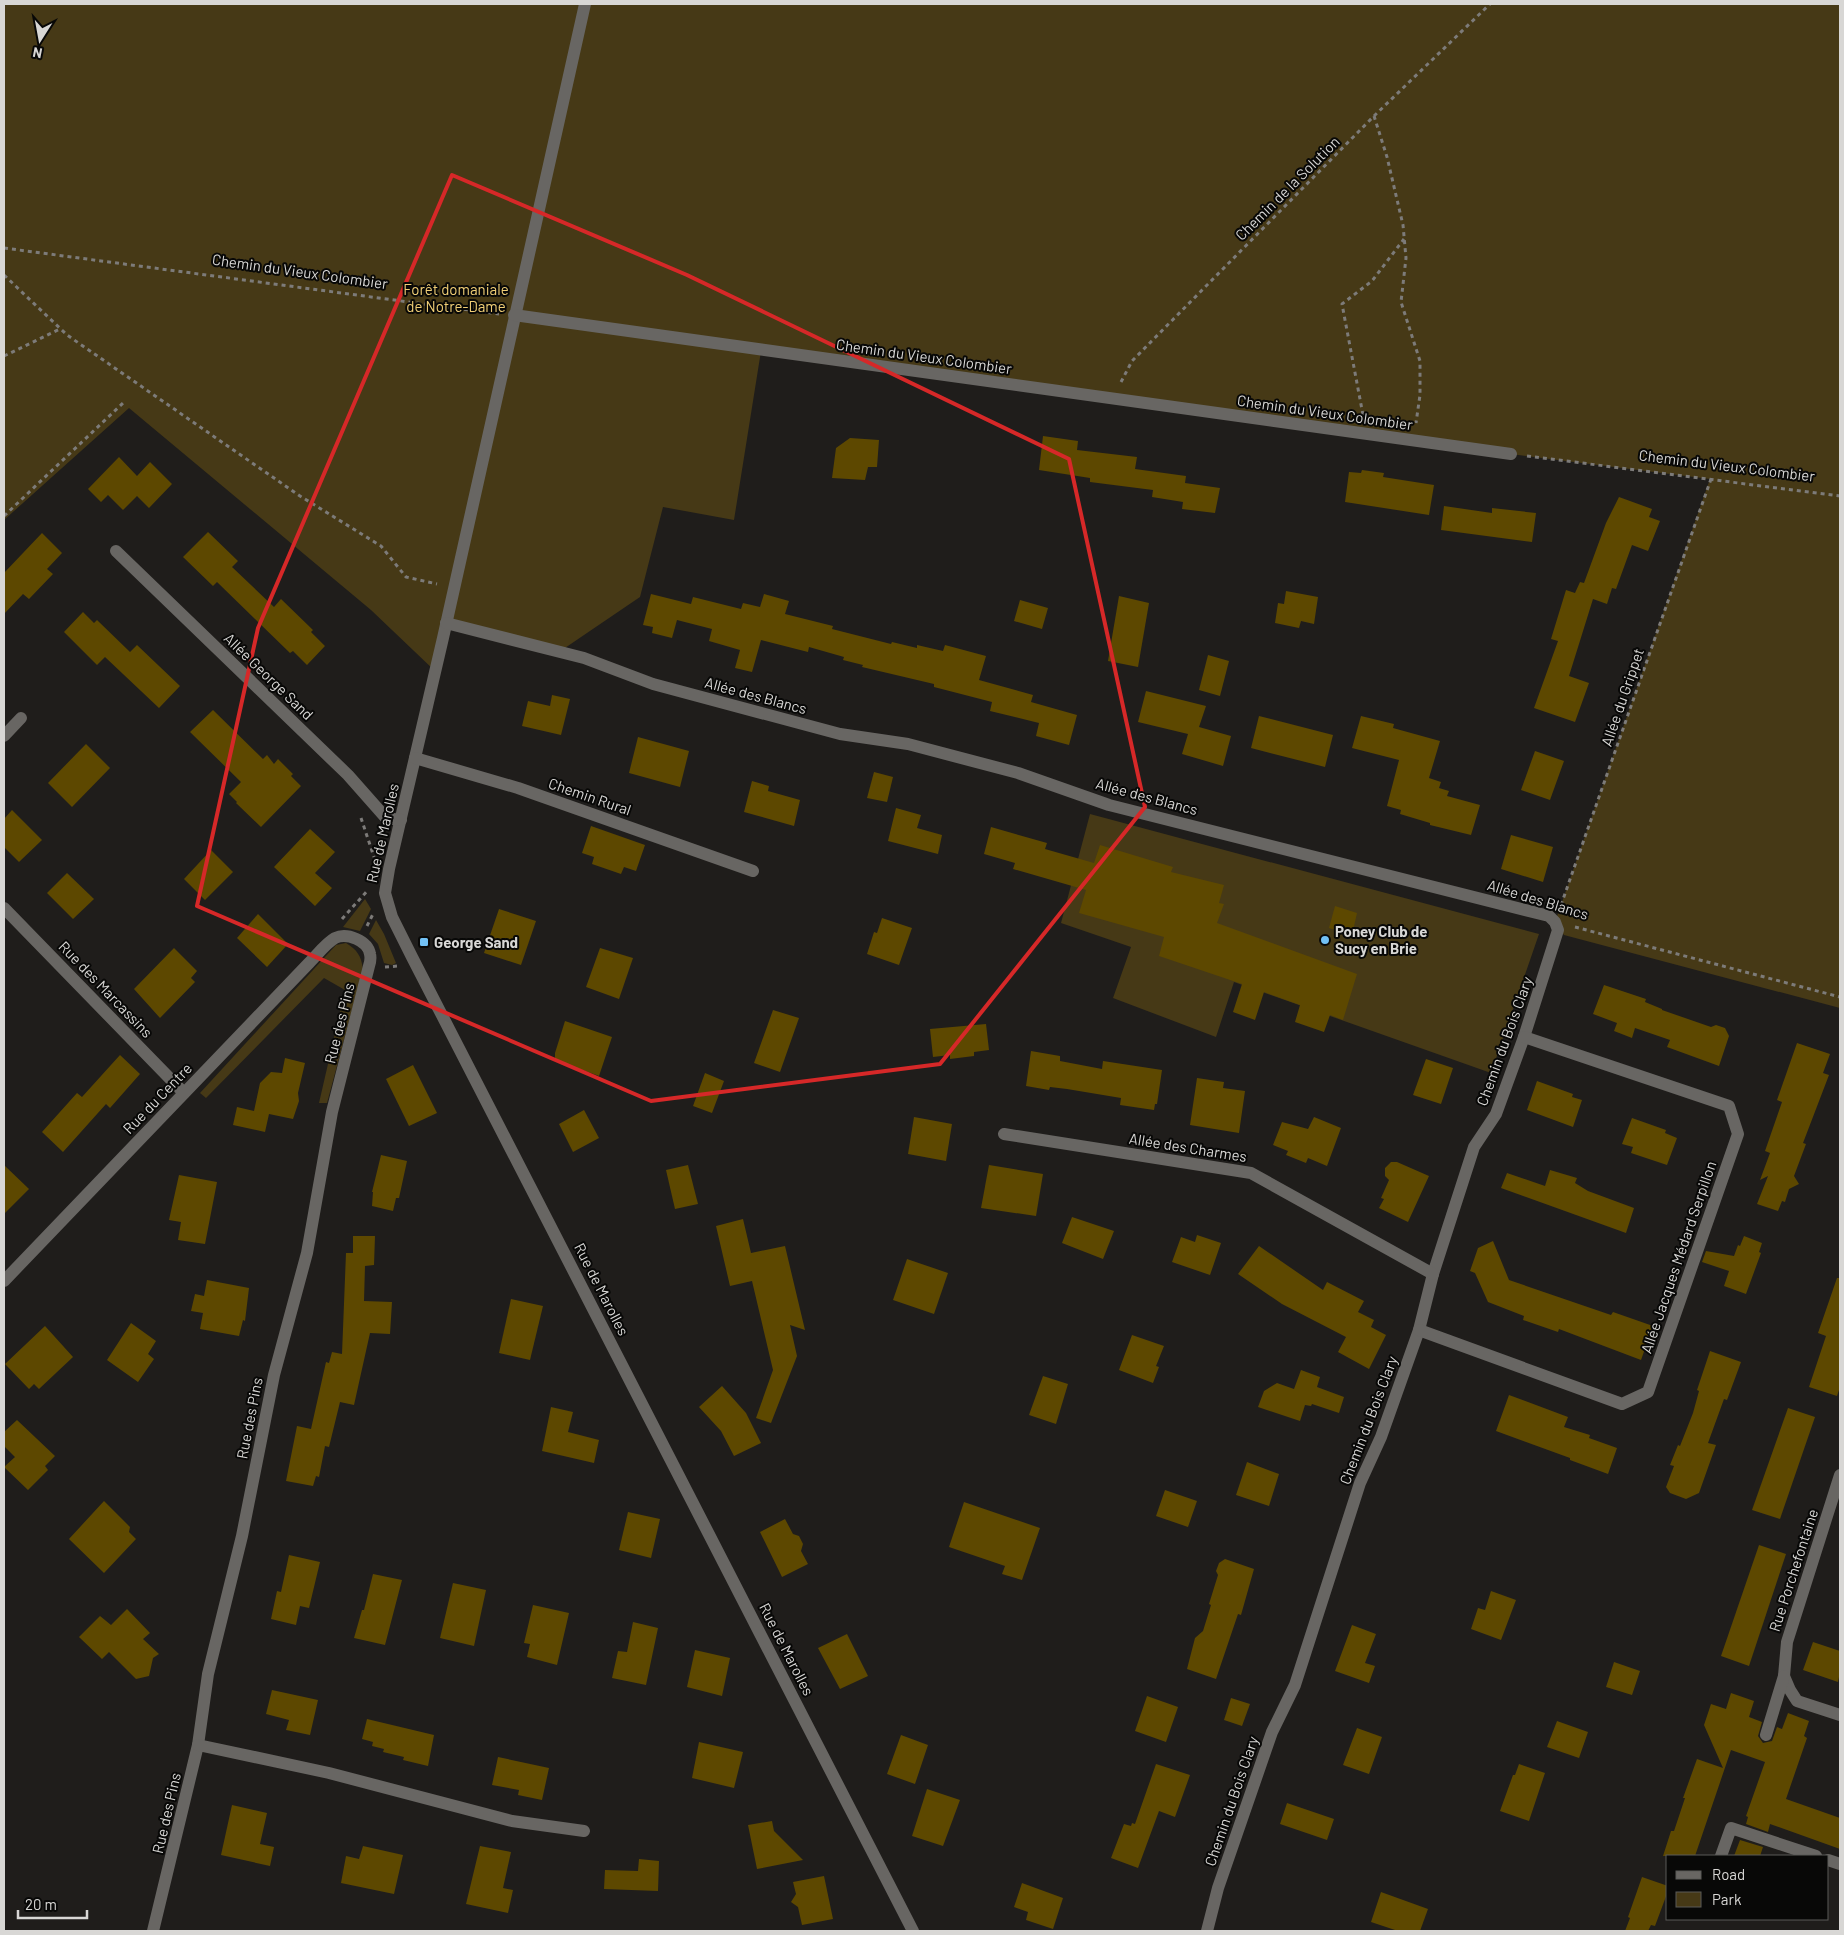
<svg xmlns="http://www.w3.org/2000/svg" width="1844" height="1935" viewBox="0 0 1844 1935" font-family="Barlow,sans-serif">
	<rect width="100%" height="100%" fill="#1f1d1b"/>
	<g fill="#463916">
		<path d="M4,4H1840V1008L1564,935L1555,922L1710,479L1511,454L761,351L734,520L663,507L640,597L559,652L446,623L435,671L371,610L129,408L4,520Z"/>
		<path d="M1090,814L1539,934L1491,1073L1234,982L1216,1037L1113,998L1131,947L1061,923Z"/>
		<path d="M365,899L371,909L360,931L343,927Z"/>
		<path d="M376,920L384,934L396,963L392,965L384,963L378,944L369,934Z"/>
		<path d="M346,943C357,950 361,955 363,969L327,1103H319L345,990L324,978L206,1098L200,1093L336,945Z"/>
	</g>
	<g fill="#5d4800">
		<path d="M1043,436L1078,441L1077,450L1137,457L1135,469L1186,476L1185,483L1220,488L1215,513L1182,509L1183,502L1152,497L1153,490L1090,482V478L1039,470Z"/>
		<path d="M850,438L879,440L877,467H868L865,480L832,478L836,448Z"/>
		<path d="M119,457L137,476L150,462L172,484L149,508L137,496L123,510L108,495L101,502L88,489Z"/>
		<path d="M1362,470L1384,473L1383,477L1434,485L1429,515L1345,502L1349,472L1361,473Z"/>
		<path d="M1619,497L1652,509L1649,517L1660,521L1648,551L1632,545L1616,589L1612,588L1607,604L1593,599L1569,676L1589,683L1575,722L1534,708L1558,641L1551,639L1566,590L1575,593L1580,582L1584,583L1606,523Z"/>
		<path d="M1444,506L1492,513V508L1536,513L1532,542L1441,530Z"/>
		<path d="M208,532L238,561L232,567L274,607L281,599L313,630L311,632L325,646L307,665L293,651L290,653L217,582L213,586L183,557Z"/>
		<path d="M42,533L62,553L47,569L53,574L29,599L23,594L4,614V573Z"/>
		<path d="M1286,591L1318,597L1314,624L1301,621L1299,628L1275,623L1278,603L1284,604Z"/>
		<path d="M651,594L691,604L693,597L741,609L743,603L760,607L764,594L789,601L785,614L833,626L832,629L891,644L892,642L917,648V645L943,651L945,645L986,656L979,680L1033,695L1031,702L1077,715L1069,745L1036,736L1039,723L990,711L992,702L934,687V684L862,667L863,665L843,660L844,657L809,647L808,652L761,640L752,672L735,668L740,650L709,641L712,629L677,620L672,638L652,633L653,627L643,625Z"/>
		<path d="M1119,596L1149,603L1138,667L1108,661Z"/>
		<path d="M1020,600L1048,608L1042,629L1014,621Z"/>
		<path d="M83,612L94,623L97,620L130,652L137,645L180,686L159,708L105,657L97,665L64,632Z"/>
		<path d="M1208,655L1229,661L1220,696L1199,690Z"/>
		<path d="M1146,691L1206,706L1199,727L1231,736L1223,766L1182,754L1188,734L1138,722Z"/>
		<path d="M552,695L570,699L561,735L522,726L528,701L550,706Z"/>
		<path d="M213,710L263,759L267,755L274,764L278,759L293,774L291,776L301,786L261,827L236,803L237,802L229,794L241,782L190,732Z"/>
		<path d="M1259,716L1333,735L1325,767L1251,748Z"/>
		<path d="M1361,716L1394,724L1393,728L1440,741L1429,778L1441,782L1439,788L1449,791L1447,796L1480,805L1471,835L1430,825V823L1400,814L1401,810L1387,806L1399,760L1352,748Z"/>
		<path d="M638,737L689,751L680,787L629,773Z"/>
		<path d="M86,744L110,768L72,807L48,783Z"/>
		<path d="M1535,751L1564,761L1550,800L1521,790Z"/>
		<path d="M874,772L893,777L887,802L867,798Z"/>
		<path d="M752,781L769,786L768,791L800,800L794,826L744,812Z"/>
		<path d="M896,808L921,815L917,828L942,835L938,854L888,841Z"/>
		<path d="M12,810L42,840L19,862L4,847V819Z"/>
		<path d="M591,826L645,845L636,871L624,867L621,874L592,864L594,857L582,853Z"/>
		<path d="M991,827L1047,843L1045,849L1094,863L1100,845L1173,867L1171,872L1224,885L1219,903L1224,904L1217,923L1357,974L1343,1020L1330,1015L1324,1032L1295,1022L1300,1005L1264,992L1255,1020L1233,1012L1242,984L1159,956L1164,937L1079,913L1086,890L1013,869L1015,863L984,854Z"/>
		<path d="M310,829L335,852L315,873L332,888L315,906L274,867Z"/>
		<path d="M1511,835L1553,847L1543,882L1501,869Z"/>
		<path d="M211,850L233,872L205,900L184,879Z"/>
		<path d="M67,873L94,899L73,919L47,893Z"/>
		<path d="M1335,906L1357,913L1352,935L1329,928Z"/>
		<path d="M499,909L536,921L521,965L484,953Z"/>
		<path d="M258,914L288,944L267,967L237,938Z"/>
		<path d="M882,918L912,928L899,965L867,954L874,932L877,933Z"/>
		<path d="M174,948L197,971L191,978L195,982L160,1018L134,989Z"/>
		<path d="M600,948L633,958L619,999L586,987Z"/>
		<path d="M1604,985L1646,999L1645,1002L1662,1009V1010L1711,1027L1716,1025L1725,1028L1729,1036L1719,1066L1667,1047L1670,1040L1635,1028L1632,1038L1614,1031L1617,1023L1593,1014Z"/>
		<path d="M773,1010L799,1018L780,1072L754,1063Z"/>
		<path d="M565,1021L612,1037L599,1076L555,1060V1053Z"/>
		<path d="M986,1024L989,1050L974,1052V1056L950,1059V1055L933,1057L930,1029Z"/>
		<path d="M1797,1043L1830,1054L1823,1073L1829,1075L1803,1143L1806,1144L1794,1176L1799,1184L1789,1189L1785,1202L1782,1201L1778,1211L1757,1204L1768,1176L1760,1180L1770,1153L1765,1151L1782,1102L1777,1100Z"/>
		<path d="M1031,1051L1060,1056V1061L1102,1069L1103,1061L1162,1070L1157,1104H1155L1154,1110L1120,1105L1121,1098L1067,1089L1050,1087L1049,1090L1026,1086Z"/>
		<path d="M120,1055L140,1074L110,1108L106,1104L63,1152L42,1132L77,1093L82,1097Z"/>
		<path d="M285,1058L305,1063L298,1093L299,1101L293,1119L269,1114L265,1132L233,1125L237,1107L254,1111L260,1083L271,1072L282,1073Z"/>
		<path d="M1426,1059L1453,1068L1441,1104L1413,1095Z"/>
		<path d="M413,1065L437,1113L409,1126L386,1079Z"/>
		<path d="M705,1073L724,1081L712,1113L693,1106Z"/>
		<path d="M1197,1078L1224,1082L1223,1088L1245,1091L1239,1133L1190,1125Z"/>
		<path d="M1537,1081L1573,1094L1572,1097L1582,1100L1573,1127L1527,1110Z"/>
		<path d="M584,1110L599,1138L573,1152L559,1124Z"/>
		<path d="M914,1117L952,1124L946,1161L908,1154Z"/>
		<path d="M1314,1117L1341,1128L1327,1166L1308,1158L1306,1163L1286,1155L1288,1151L1273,1145L1282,1122L1308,1129Z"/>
		<path d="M1632,1118L1666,1130L1665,1133L1677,1138L1667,1165L1631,1153L1633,1147L1622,1144Z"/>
		<path d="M381,1155L407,1161L399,1198H396L393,1211L372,1206L373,1192H372Z"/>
		<path d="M1391,1162H1397L1429,1176L1408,1222L1379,1208L1384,1199L1381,1198L1389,1180L1385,1176V1168Z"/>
		<path d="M4,1165L29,1189L4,1214Z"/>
		<path d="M688,1165L698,1204L675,1209L666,1170Z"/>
		<path d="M989,1165L1043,1174L1036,1216L981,1208Z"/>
		<path d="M1550,1170L1577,1178L1575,1183L1588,1191L1634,1208L1626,1233L1501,1188L1507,1173L1545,1186Z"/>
		<path d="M179,1175L217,1182L205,1244L178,1240L181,1222L169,1220Z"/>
		<path d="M1072,1217L1114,1231L1103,1259L1062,1243Z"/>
		<path d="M743,1219L751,1253L785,1246L805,1330L790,1325L797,1356L771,1423L756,1418L773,1370L752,1281L730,1286L716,1226Z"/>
		<path d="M1197,1235L1221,1243L1210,1275L1172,1262L1181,1237L1195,1242Z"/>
		<path d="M353,1236H375L374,1265L365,1266L364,1301L392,1302L390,1334L370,1333L354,1405L340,1402L329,1447L325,1446L319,1477L316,1476L313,1486L286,1481L297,1426L311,1429L326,1362L329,1363L332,1352L342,1354L346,1253H353Z"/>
		<path d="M1744,1236L1762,1243L1759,1252L1761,1253L1746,1294L1724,1286L1729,1271L1702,1262L1706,1251L1734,1256L1738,1245L1740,1246Z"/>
		<path d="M1493,1241L1509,1280L1611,1315L1613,1312L1653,1326L1641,1360L1559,1329L1558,1332L1523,1320L1524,1316L1488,1302L1475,1273L1470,1271L1478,1248Z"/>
		<path d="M1259,1246L1323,1290L1327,1282L1364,1301L1358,1312L1374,1320L1371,1327L1386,1335L1369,1369L1338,1352L1346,1337L1282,1304L1238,1274Z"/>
		<path d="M907,1259L948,1273L934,1314L893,1300Z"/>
		<path d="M1837,1278H1840V1387L1837,1396L1809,1387L1826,1336L1818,1333Z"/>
		<path d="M207,1280L249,1288L245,1321L243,1320L239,1336L200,1329L203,1313L191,1311L195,1294L204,1296Z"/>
		<path d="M511,1299L543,1306L530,1360L499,1353Z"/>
		<path d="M131,1323L156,1341L148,1354L154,1359L138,1382L107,1360Z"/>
		<path d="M45,1326L73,1357L39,1389L34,1384L29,1389L5,1364Z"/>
		<path d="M1132,1335L1164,1346L1156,1366L1159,1367L1153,1383L1119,1370Z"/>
		<path d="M1710,1351L1741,1362L1727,1400L1724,1399L1708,1443L1716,1445L1699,1493L1686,1499L1670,1493L1666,1487L1674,1466L1670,1465L1678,1445L1680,1446L1693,1413L1699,1391L1697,1390Z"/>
		<path d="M1301,1370L1320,1377L1317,1387L1344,1397L1339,1413L1312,1404L1311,1406L1305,1405L1300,1421L1258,1407L1264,1391L1277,1383L1294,1389Z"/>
		<path d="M1043,1376L1068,1384L1056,1424L1029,1415Z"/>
		<path d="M722,1386L746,1413L761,1443L734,1456L721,1431L699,1407Z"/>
		<path d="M1509,1395L1568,1417L1564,1427L1590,1435L1589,1438L1617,1448L1608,1474L1570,1460V1458L1496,1431Z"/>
		<path d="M551,1407L573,1412L568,1432L599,1440L594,1463L542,1451Z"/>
		<path d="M1788,1408L1815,1417L1780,1519L1752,1510Z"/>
		<path d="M17,1420L55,1456L45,1466L48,1470L28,1490L4,1467L15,1457L4,1446V1432Z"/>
		<path d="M1247,1462L1279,1474L1269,1506L1236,1495Z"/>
		<path d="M1165,1490L1197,1501L1188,1527L1156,1516Z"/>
		<path d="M104,1501L130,1527L129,1532L136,1539L104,1573L69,1539Z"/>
		<path d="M964,1502L1040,1528L1022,1580L1002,1574L1005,1566L949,1547Z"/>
		<path d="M628,1512L660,1519L651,1558L619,1550Z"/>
		<path d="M785,1519L793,1534L799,1536L803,1544L801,1551L808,1564L782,1577L760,1532Z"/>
		<path d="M1759,1545L1786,1554L1749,1666L1721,1656Z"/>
		<path d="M289,1555L320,1562L309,1608L300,1606L296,1625L271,1619L277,1591L281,1592Z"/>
		<path d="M1225,1559L1254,1569L1241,1615L1238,1614L1216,1679L1187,1669L1195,1638L1203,1631L1211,1605L1209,1604L1218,1575L1216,1571L1219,1563Z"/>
		<path d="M373,1574L402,1580L385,1645L354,1638L362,1610H364Z"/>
		<path d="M453,1583L486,1590L474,1646L440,1638Z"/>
		<path d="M1491,1591L1516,1600L1501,1640L1471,1629L1478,1608L1485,1610Z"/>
		<path d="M533,1605L569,1613L557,1665L527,1657L530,1644L524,1643Z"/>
		<path d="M127,1609L150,1633L143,1639L159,1654L153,1658L149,1676L136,1679L109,1652L102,1659L79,1637L100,1616L111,1625Z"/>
		<path d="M633,1622L658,1628L646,1685L612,1678L618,1651L627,1652Z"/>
		<path d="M1352,1625L1376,1634L1365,1663L1375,1666L1369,1683L1335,1671Z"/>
		<path d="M847,1634L868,1676L840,1689L818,1648Z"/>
		<path d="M1813,1642L1840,1651V1672L1838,1682L1803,1670Z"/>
		<path d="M695,1650L730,1658L722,1696L687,1687Z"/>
		<path d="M1614,1662L1640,1671L1632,1695L1606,1687Z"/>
		<path d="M272,1690L318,1700L310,1735L286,1730L289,1720L266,1714Z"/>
		<path d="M1731,1693L1754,1701L1749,1717L1762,1722L1758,1736L1763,1743L1772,1741L1777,1727L1782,1729L1788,1713L1809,1721L1804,1736L1807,1738L1786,1799L1840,1818V1849L1770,1824L1768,1832L1746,1824L1748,1817L1746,1816L1765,1762L1731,1750L1695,1856H1663L1671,1831H1674L1685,1798H1683L1697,1759L1723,1768L1704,1725L1711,1704L1726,1709Z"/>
		<path d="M1147,1696L1178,1707L1166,1742L1135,1731Z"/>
		<path d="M1231,1698L1250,1704L1242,1726L1224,1720Z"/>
		<path d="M367,1719L434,1735L428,1766L403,1760L404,1757L383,1752L384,1749L372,1746L373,1742L362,1739Z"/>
		<path d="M1557,1721L1588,1732L1579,1758L1547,1747Z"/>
		<path d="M1357,1728L1382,1737L1369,1774L1343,1765Z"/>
		<path d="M901,1735L928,1745L915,1784L887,1774Z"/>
		<path d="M699,1742L743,1752L734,1788L692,1778Z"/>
		<path d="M498,1757L549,1768L542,1800L518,1795L519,1790L492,1785Z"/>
		<path d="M1156,1764L1190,1775L1175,1817L1159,1811L1138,1868L1111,1858L1124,1824L1131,1826L1132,1823L1135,1824Z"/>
		<path d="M1519,1764L1545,1773L1529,1821L1500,1811L1513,1775H1515Z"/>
		<path d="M927,1789L960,1800L943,1846L912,1836Z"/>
		<path d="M1287,1803L1334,1819L1327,1840L1280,1824Z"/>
		<path d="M232,1805L267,1813L260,1844L274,1847L270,1866L221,1855Z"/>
		<path d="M772,1821L774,1831L803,1860L757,1869L748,1825Z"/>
		<path d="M1740,1840L1763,1847L1760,1856H1734Z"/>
		<path d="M363,1846L403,1855L394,1894L341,1883L346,1856L359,1859Z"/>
		<path d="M480,1846L511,1852L503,1888L513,1890L508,1913L466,1904Z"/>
		<path d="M639,1859L659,1861L658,1891L604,1889L605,1870L638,1871Z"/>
		<path d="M824,1876L833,1919L802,1925L798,1907L791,1902L796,1894L793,1882Z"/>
		<path d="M1642,1877L1668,1886V1891L1655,1926L1651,1925L1648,1931H1625L1630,1918L1628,1917Z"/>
		<path d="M1022,1883L1063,1898L1053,1929L1026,1920L1028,1912L1014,1907Z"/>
		<path d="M1381,1892L1428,1909L1420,1931H1398L1371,1922Z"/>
	</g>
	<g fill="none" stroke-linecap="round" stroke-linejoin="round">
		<g stroke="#7d7b79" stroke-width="3" stroke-dasharray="4 4" stroke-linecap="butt">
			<path d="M1374,116L1387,157L1403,225L1406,258L1401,302L1420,361V395L1416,423"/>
			<path d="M4,248L499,314"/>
			<path d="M4,275L67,335L300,496L381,546L406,577L437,584"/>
			<path d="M4,356L60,329"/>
			<path d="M1121,382L1132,361L1374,116L1490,4"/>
			<path d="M1363,415L1342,304L1372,281L1404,239"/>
			<path d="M1527,456L1840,496"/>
			<path d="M4,516L123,403"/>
			<path d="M361,818L374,857"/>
			<path d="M1561,905L1711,479"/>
			<path d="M342,919L368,890"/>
			<path d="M367,926L373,914"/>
			<path d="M1575,927L1840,997"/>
			<path d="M385,967L398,966"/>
		</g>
		<g stroke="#686663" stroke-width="12">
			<path d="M585,4L443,638L389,869L385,893L392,917L412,957L913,1931"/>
			<path d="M514,315L1511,454"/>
			<path d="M116,551L348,775L386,818L401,820"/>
			<path d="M446,623L584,658L653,684L840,734L908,744L1018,773L1109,805L1549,916L1555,922L1558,930L1524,1037L1496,1114L1474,1147L1433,1274L1419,1330L1381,1437L1360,1483L1295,1685L1272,1732L1218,1888L1207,1931"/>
			<path d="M4,736L21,718"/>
			<path d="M415,758L518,788L753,871"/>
			<path d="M4,908L184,1093"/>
			<path d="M1004,1134L1251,1173L1433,1274"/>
			<path d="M4,1281L309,963C317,955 326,943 335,938C347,932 368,941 370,954C371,958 370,963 369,966L332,1112L307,1253L274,1375L242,1536L208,1674L198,1745L153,1931"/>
			<path d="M1419,1330L1622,1404L1648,1392L1738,1134L1729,1106L1524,1037"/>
			<path d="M1840,1475L1787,1642L1784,1676L1790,1690L1797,1701L1840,1715"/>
			<path d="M1766,1735L1784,1676"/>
			<path d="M198,1745L329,1773L512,1821L584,1831"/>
			<path d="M1721,1856L1731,1828L1816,1856"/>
			<path d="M1828,1860L1840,1864"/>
		</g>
	</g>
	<path fill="none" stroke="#d62828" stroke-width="4" stroke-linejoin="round" d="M452,175L687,275L1069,459L1145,807L940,1064L651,1101L197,906L258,628Z"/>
	<g fill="#72c1f5" stroke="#080807" stroke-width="2">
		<circle cx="1325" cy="940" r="5"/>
		<rect x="419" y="937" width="10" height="10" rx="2.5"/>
	</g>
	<g text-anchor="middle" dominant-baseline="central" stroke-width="4" stroke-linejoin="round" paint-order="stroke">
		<g font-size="15" fill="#d8d7d5" stroke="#080807">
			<text transform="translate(1287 188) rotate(-45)">Chemin de la Solution</text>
			<text transform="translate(300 271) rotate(8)">Chemin du Vieux Colombier</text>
			<text transform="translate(924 356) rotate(8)">Chemin du Vieux Colombier</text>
			<text transform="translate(1325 412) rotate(8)">Chemin du Vieux Colombier</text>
			<text transform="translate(1727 465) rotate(7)">Chemin du Vieux Colombier</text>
			<text transform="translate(269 676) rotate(44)">Allée George Sand</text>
			<text transform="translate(756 695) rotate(15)">Allée des Blancs</text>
			<text transform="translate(1622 697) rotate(-71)">Allée du Grippet</text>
			<text transform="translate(590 796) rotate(19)">Chemin Rural</text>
			<text transform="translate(1147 796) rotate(15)">Allée des Blancs</text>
			<text transform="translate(382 833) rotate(-77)">Rue de Marolles</text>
			<text transform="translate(1538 899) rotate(17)">Allée des Blancs</text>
			<text transform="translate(106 989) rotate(46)">Rue des Marcassins</text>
			<text transform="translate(339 1023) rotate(-76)">Rue des Pins</text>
			<text transform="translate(1504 1041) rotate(-70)">Chemin du Bois Clary</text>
			<text transform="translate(157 1098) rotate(-46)">Rue du Centre</text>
			<text transform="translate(1188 1147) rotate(9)">Allée des Charmes</text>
			<text transform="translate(1678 1257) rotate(-71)">Allée Jacques Médard Serpillon</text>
			<text transform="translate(602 1289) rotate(63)">Rue de Marolles</text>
			<text transform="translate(249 1418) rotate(-79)">Rue des Pins</text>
			<text transform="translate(1368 1420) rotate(-69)">Chemin du Bois Clary</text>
			<text transform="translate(1793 1570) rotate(-72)">Rue Porchefontaine</text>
			<text transform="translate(787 1649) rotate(63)">Rue de Marolles</text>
			<text transform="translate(1231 1801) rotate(-71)">Chemin du Bois Clary</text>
			<text transform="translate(166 1813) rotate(-77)">Rue des Pins</text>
		</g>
		<g font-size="15" fill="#f1cf76" stroke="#080807">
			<text x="456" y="289">Forêt domaniale<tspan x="456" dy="17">de Notre-Dame</tspan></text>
		</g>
		<g font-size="15" font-weight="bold" fill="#d8d7d5" stroke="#080807" text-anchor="start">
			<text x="1335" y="931">Poney Club de<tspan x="1335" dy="17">Sucy en Brie</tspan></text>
			<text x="434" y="942">George Sand</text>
		</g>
	</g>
	<rect width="1844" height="1935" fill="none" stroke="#d8d7d5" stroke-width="10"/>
	<rect x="1666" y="1855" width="162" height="65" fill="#080807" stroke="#5b5b59"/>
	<rect x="1676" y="1871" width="25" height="8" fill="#686663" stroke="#5b5b59"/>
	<text x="1712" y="1880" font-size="15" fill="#d8d7d5">Road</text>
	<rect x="1676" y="1892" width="25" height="15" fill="#463916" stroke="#5b5b59"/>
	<text x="1712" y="1905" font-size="15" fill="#d8d7d5">Park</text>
	<g transform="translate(40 40) rotate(191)" stroke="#080807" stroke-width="4" paint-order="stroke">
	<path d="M0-4L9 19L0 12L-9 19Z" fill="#d8d7d5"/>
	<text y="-8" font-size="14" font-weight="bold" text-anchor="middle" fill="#d8d7d5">N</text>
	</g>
	<path d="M18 1910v8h69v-8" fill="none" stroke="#d8d7d5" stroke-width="2.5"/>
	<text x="25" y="1910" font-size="15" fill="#d8d7d5" stroke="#080807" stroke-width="4" paint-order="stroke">20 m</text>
</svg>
